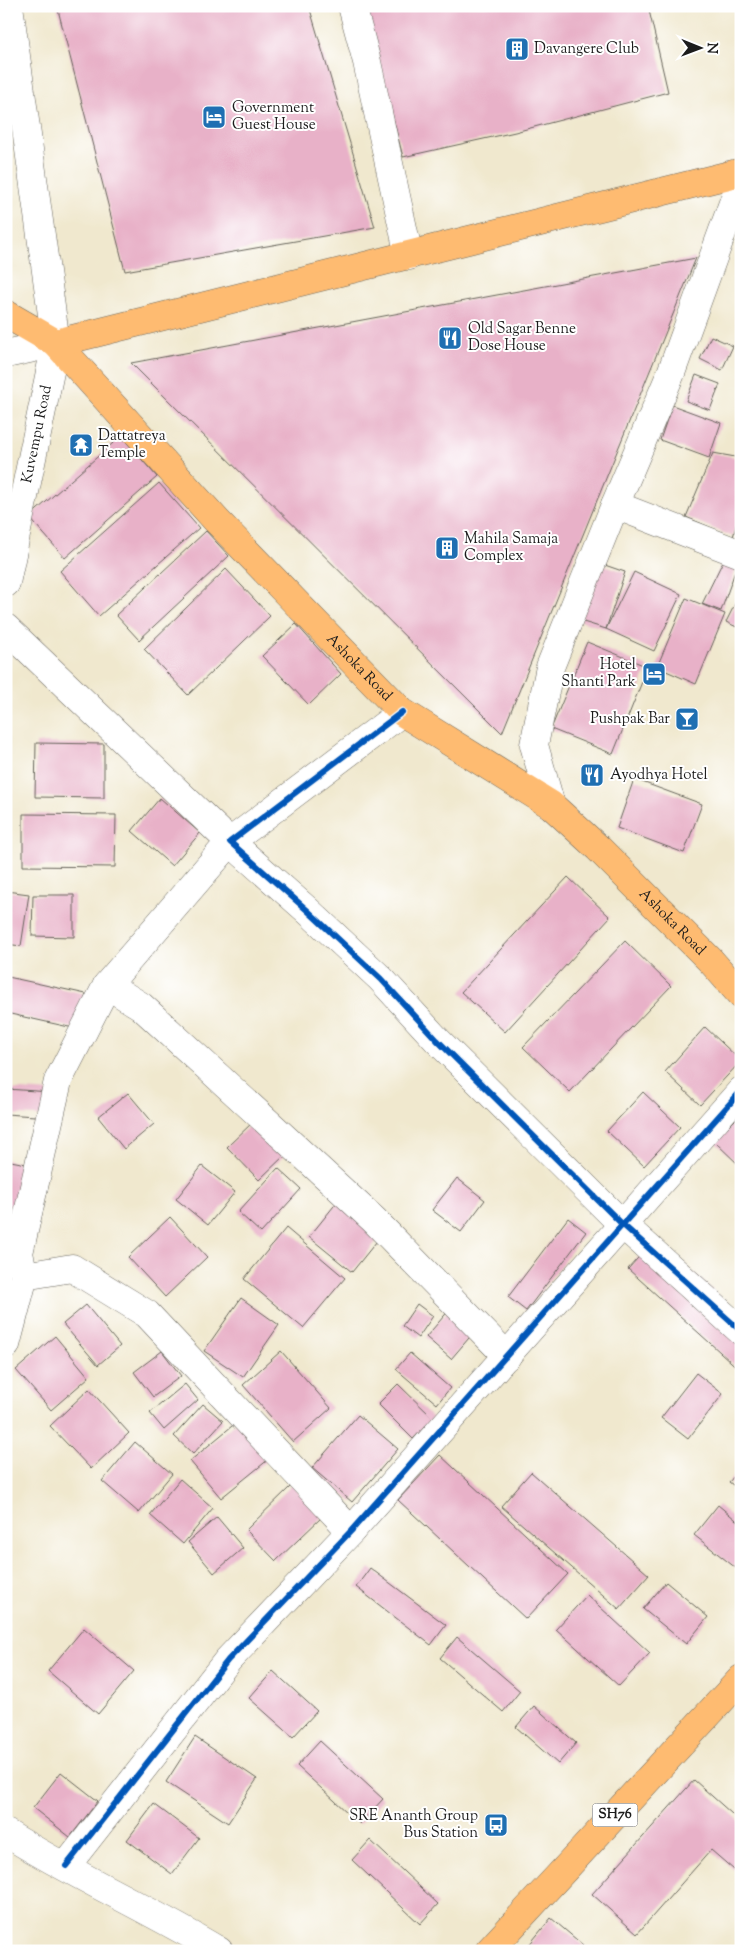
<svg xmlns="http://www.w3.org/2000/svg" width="747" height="1957" viewBox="0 0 747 1957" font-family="'Sorts Mill Goudy',serif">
	<rect width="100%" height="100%" fill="#fff"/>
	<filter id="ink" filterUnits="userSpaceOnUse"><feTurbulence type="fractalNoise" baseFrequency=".02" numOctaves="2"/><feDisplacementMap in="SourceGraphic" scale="10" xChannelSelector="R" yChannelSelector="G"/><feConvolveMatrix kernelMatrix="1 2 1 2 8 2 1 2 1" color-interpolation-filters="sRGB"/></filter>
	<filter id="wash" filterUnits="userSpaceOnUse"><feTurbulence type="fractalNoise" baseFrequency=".0096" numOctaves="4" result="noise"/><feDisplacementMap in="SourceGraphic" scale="20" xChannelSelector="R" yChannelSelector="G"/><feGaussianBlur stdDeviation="1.12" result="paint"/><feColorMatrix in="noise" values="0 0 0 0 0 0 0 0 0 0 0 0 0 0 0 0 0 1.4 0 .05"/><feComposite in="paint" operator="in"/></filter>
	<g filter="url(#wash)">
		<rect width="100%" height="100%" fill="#f0e8ce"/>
		<g id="blocks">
			<g fill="#e8b1c8">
				<path d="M57,6H309L375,227L125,271Z"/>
				<path d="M365,6H648L668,92L515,132L403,157Z"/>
				<path d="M696,258L502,733L131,363Z"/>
				<path d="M711,336L733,346L722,370L700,359Z"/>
				<path d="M696,375L720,384L710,410L686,401Z"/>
				<path d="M672,405L721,423L709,458L660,440Z"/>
				<path d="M121,436L157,477L65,558L29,517Z"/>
				<path d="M713,453L741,458V507L733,537L686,517Z"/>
				<path d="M159,483L199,528L99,616L60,571Z"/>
				<path d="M206,531L229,556L139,640L116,615Z"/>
				<path d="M724,559L738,563L721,611L702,604Z"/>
				<path d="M599,563L625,572L606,629L580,621Z"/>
				<path d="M226,569L270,616L188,695L144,649Z"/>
				<path d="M634,572L681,594L654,651L606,629Z"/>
				<path d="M741,592V629L726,622Z"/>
				<path d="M686,598L725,614L696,684L657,667Z"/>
				<path d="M296,624L341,674L309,705L262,656Z"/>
				<path d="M587,642L648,667L613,754L551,729Z"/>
				<path d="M36,743L104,744V798L35,797Z"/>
				<path d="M634,779L702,804L684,853L617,828Z"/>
				<path d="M160,798L200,833L172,866L132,831Z"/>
				<path d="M23,814L116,815L115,867L23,866Z"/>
				<path d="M568,877L610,917L505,1032L461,992Z"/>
				<path d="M6,891L29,894L21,946L6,944Z"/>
				<path d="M33,895H74V937L32,936Z"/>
				<path d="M625,941L671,986L570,1092L523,1047Z"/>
				<path d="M8,977L86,994L78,1029L6,1013V986Z"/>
				<path d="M705,1027L741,1061L700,1105L665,1072Z"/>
				<path d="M6,1089L51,1092L49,1117L6,1114Z"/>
				<path d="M643,1092L680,1127L644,1166L607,1131Z"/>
				<path d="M128,1093L154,1124L124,1149L98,1117Z"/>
				<path d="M741,1114V1167L714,1141Z"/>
				<path d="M255,1120L287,1153L259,1180L227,1147Z"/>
				<path d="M6,1160L41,1167L33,1212L6,1206Z"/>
				<path d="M202,1166L235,1192L208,1225L176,1199Z"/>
				<path d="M278,1168L301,1189L261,1233L238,1212Z"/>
				<path d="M457,1178L485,1200L461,1232L432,1210Z"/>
				<path d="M346,1191L389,1226L352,1272L309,1237Z"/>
				<path d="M170,1217L207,1257L165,1297L128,1257Z"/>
				<path d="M568,1218L586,1232L526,1311L508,1297Z"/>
				<path d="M286,1228L345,1278L303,1328L244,1279Z"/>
				<path d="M655,1239L741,1316V1371L628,1269Z"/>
				<path d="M241,1298L279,1325L243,1377L204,1351Z"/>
				<path d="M417,1304L433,1316L418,1338L402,1326Z"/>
				<path d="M86,1305L120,1346L98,1365L63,1324Z"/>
				<path d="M450,1309L475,1331L451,1359L426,1337Z"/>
				<path d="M55,1336L89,1377L51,1410L16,1370Z"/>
				<path d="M162,1351L181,1376L153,1397L134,1372Z"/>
				<path d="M281,1351L331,1408L293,1442L243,1385Z"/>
				<path d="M410,1353L450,1388L437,1404L396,1369Z"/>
				<path d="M696,1373L723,1394L688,1439L661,1418Z"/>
				<path d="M185,1384L198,1400L164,1430L150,1413Z"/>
				<path d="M398,1384L433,1418L413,1439L378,1404Z"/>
				<path d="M89,1389L129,1433L91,1469L50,1426Z"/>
				<path d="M203,1404L223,1421L193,1454L174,1436Z"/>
				<path d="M358,1415L398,1449L352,1502L312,1468Z"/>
				<path d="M238,1421L269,1459L221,1498L190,1461Z"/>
				<path d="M135,1442L172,1474L139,1513L102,1481Z"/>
				<path d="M440,1455L568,1574L526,1619L398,1500Z"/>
				<path d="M741,1468V1491L729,1482Z"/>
				<path d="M531,1472L649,1575L619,1609L501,1506Z"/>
				<path d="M180,1479L213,1508L183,1544L150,1515Z"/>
				<path d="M292,1485L322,1517L276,1561L246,1530Z"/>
				<path d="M718,1505L741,1524V1572L694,1535Z"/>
				<path d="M217,1517L243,1548L214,1573L188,1542Z"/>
				<path d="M370,1568L446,1625L431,1645L356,1587Z"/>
				<path d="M666,1582L708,1617L686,1644L643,1609Z"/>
				<path d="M587,1595L650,1653L619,1686L556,1629Z"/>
				<path d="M84,1628L134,1671L98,1714L48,1671Z"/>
				<path d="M457,1637L520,1691L503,1712L440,1658Z"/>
				<path d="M273,1671L317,1711L293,1737L249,1698Z"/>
				<path d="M534,1706L576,1743L558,1764L516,1727Z"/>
				<path d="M195,1737L257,1779L228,1823L166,1782Z"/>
				<path d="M320,1741L383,1799L360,1824L297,1766Z"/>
				<path d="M61,1772L98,1801L70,1837L33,1808Z"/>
				<path d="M694,1780L741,1822V1876L711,1850L637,1934L592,1894Z"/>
				<path d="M154,1804L199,1838L172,1874L127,1840Z"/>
				<path d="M370,1840L438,1904L420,1924L352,1860Z"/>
				<path d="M551,1918L590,1951H524Z"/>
			</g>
		</g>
	</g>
	<g filter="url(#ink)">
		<use href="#blocks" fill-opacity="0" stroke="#66635a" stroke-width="1"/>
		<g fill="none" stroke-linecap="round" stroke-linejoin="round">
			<g stroke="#66635a" stroke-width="29">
				<g id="minor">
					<path d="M352,6L367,62L409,256"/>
					<path d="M6,354L56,343"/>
					<path d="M615,505L741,554"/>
					<path id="s1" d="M6,583L56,343L9,6"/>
					<path d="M6,628L230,842L107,985L58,1081L19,1253L24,1276L6,1345"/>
					<path d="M402,712L230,842L307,910L381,979L437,1040L622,1224L741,1331"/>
					<path d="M551,805L534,745L550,667L615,505L671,373L741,181"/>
					<path d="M107,985L141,1006L374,1220L507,1356"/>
					<path d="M24,1276L72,1268L147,1314L351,1531"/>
					<path d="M6,1833C75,1876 149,1909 219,1951"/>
					<path d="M66,1866L228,1660L351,1531L741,1091"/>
				</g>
			</g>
			<g stroke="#66635a" stroke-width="29">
				<g id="major">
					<path id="s2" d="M6,314L56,343L216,520L402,712L551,805L598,848L711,961L741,995"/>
					<path d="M56,343L741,172"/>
					<path d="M489,1951L741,1679"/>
				</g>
			</g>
			<use href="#minor" stroke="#fff" stroke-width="28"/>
			<use href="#major" stroke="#febb71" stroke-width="28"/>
			<g stroke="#fff" stroke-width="9">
				<g id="cycleway">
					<path d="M402,712L230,842L307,910L381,979L437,1040L622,1224L741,1331"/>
					<path d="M66,1866L228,1660L351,1531L741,1091"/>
				</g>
			</g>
			<use href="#cycleway" stroke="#0057b8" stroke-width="6"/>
		</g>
	</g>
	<defs>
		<g id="building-square" transform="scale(1.25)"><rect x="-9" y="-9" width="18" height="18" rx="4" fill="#1f6fb2" stroke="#fff"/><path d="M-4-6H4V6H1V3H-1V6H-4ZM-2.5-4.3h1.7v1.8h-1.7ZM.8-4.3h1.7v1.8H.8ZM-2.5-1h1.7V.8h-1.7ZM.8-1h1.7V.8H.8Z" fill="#fff"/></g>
		<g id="hotel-square" transform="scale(1.25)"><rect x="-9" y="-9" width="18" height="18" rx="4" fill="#1f6fb2" stroke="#fff"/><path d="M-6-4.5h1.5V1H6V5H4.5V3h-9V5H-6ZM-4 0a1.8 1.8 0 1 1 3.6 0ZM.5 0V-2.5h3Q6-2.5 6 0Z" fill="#fff"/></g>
		<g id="restaurant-square" transform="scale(1.25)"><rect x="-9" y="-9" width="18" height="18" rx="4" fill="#1f6fb2" stroke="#fff"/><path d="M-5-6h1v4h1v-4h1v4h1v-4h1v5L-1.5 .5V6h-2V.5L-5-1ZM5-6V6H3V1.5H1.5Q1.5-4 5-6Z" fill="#fff"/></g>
		<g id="temple-square" transform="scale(1.25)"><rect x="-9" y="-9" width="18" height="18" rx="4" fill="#1f6fb2" stroke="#fff"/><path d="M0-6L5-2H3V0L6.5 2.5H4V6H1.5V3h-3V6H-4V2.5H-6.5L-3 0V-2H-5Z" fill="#fff"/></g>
		<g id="bar-square" transform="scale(1.25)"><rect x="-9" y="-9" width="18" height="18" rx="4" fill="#1f6fb2" stroke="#fff"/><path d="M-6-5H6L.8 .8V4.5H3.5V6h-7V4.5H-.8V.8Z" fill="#fff"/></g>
		<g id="bus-square" transform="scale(1.25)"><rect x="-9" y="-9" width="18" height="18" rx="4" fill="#1f6fb2" stroke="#fff"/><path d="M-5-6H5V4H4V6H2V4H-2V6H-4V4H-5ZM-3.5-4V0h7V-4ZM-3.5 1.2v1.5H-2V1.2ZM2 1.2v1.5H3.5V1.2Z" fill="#fff"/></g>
	</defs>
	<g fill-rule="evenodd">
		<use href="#building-square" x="517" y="49"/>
		<use href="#hotel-square" x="214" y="117"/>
		<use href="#restaurant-square" x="450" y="338"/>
		<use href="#temple-square" x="81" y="445"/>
		<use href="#building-square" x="447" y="548"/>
		<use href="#hotel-square" x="654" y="674"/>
		<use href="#bar-square" x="687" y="719"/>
		<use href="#restaurant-square" x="592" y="775"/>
		<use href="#bus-square" x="496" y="1825"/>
	</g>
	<g text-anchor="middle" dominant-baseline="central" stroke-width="4" stroke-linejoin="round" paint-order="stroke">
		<rect fill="#fff" stroke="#606060" stroke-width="1" x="592.5" y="1803.5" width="45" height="23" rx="4"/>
		<g font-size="14" font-weight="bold" fill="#1c1c1c">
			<text x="615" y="1815">SH76</text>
		</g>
		<g font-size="15" fill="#1c1c1c" stroke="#fff" text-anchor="start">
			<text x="534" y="49">Davangere Club</text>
			<text x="232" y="108">Government<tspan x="232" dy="17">Guest House</tspan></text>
			<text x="468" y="329">Old Sagar Benne<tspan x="468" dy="17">Dose House</tspan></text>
			<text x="98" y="436">Dattatreya<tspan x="98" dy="17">Temple</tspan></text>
			<text x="464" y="539">Mahila Samaja<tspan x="464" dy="17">Complex</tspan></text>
			<text x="636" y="665" text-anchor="end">Hotel<tspan x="636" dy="17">Shanti Park</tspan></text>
			<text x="670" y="719" text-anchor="end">Pushpak Bar</text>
			<text x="610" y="775">Ayodhya Hotel</text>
			<text x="478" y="1816" text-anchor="end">SRE Ananth Group<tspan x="478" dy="17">Bus Station</tspan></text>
		</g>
		<g font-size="15" fill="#1c1c1c" stroke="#fff">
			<text stroke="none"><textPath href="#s1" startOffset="152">Kuvempu Road</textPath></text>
			<text stroke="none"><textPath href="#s2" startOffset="502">Ashoka Road</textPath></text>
			<text stroke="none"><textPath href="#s2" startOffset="908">Ashoka Road</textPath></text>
		</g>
	</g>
	<rect width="747" height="1957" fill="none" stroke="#fff" stroke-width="25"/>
	<g transform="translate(700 48) rotate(91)" stroke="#ffffff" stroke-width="4" paint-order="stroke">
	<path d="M0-4L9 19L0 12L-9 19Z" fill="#1c1c1c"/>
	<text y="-8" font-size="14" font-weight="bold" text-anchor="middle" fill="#1c1c1c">N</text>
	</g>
</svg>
